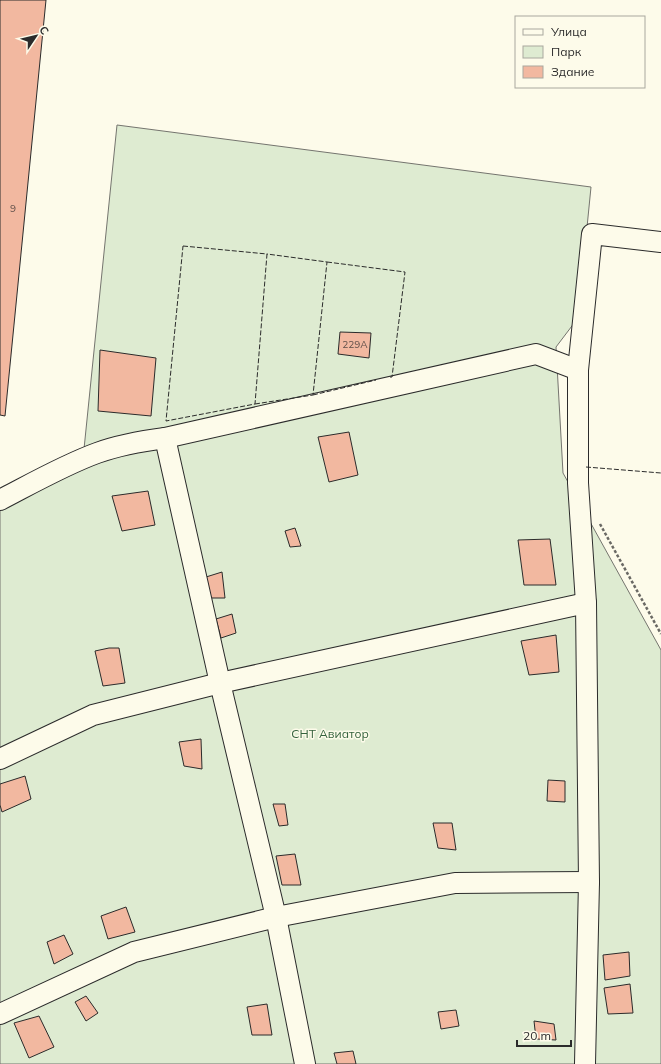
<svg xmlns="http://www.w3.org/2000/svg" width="661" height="1064" viewBox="0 0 661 1064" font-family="Mulish,sans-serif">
	<rect width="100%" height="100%" fill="#fdfbea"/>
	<path fill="#deebd1" stroke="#74746e" d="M117,125L591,187L578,318L556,347L563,473L661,650V1064H0V492L84,449Z"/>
	<g fill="#f2b8a0" stroke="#2b2b2b">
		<path d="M0,0H46L5,416L0,415Z"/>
		<path d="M340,332L371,333L369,358L338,354Z"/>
		<path d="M100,350L156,358L151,416L98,411Z"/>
		<path d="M349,432L358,475L329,482L318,437Z"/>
		<path d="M148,491L155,525L122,531L112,496Z"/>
		<path d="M295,528L301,546L290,547L285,531Z"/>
		<path d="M550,539L556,585H524L518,540Z"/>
		<path d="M222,572L225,598H211L206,577Z"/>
		<path d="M232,614L236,633L221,638L216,619Z"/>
		<path d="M556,635L559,672L529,675L521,641Z"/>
		<path d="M109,648H119L125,683L103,686L95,651Z"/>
		<path d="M201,739L202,769L184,766L179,742Z"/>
		<path d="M25,776L31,799L2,812L0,805V784Z"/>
		<path d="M548,780L565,781V802L547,801Z"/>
		<path d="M273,804H285L288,825L279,826Z"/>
		<path d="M433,823H452L456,850L438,848Z"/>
		<path d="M295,854L301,885H282L276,856Z"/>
		<path d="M126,907L135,932L108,939L101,916Z"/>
		<path d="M64,935L73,954L54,964L47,942Z"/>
		<path d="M629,952L630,976L605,980L603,955Z"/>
		<path d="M630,984L633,1013L608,1014L604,988Z"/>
		<path d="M86,996L98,1013L86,1021L75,1002Z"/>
		<path d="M267,1004L272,1035H252L247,1007Z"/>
		<path d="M456,1010L459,1026L441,1029L438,1012Z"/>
		<path d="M39,1016L54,1047L29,1058L14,1023Z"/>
		<path d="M534,1021L554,1024L556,1040L536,1039Z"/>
		<path d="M353,1051L356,1064H337L334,1053Z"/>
	</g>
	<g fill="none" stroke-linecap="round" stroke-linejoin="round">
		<g stroke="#2b2b2b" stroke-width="22">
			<g id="minor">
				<path d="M165,438L220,683L276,917L305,1064"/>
				<path d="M0,500C31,484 64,465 97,453C119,445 142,441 165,438L536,354L578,370"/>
				<path d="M0,759L93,715L220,683L586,603"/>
				<path d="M0,1014L134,952L276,917L455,883L589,882"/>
				<path d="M585,1064L589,882L586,603L578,483V370L592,234L661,242"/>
			</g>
		</g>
		<path stroke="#6a6964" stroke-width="2.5" stroke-dasharray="3 2" stroke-linecap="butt" d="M600,524L661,634"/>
		<use href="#minor" stroke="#fdfbea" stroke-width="20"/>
		<g stroke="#2b2b2b" stroke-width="1" stroke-dasharray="5 2" stroke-linecap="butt">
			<path d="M183,246L267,254L255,404L166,421Z"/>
			<path d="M327,262L405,272L392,377H390"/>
			<path d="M313,395L376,380"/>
			<path d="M255,404L313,395L327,262L267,254"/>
			<path d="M586,467L661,473"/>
		</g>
	</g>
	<g text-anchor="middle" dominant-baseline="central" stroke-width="3" stroke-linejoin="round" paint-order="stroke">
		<g font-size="10" fill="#5d4e48">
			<text x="13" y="208">9</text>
			<text x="355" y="344">229А</text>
		</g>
		<g font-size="12" fill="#34623c" stroke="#fdfbea">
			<text x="330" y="733">СНТ Авиатор</text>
		</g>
	</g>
	<rect x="515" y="16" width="130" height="72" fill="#fdfbea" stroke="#a9a89e"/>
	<rect x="523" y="29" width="20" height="6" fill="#fdfbea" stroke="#a9a89e"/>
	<text x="551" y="36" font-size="12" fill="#2b2b2b">Улица</text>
	<rect x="523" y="46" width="20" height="12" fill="#deebd1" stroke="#a9a89e"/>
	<text x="551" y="56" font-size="12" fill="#2b2b2b">Парк</text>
	<rect x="523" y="66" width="20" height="12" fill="#f2b8a0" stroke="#a9a89e"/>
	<text x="551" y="76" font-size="12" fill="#2b2b2b">Здание</text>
	<g transform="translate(36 36) rotate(55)" stroke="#fdfbea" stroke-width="3" paint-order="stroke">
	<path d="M0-3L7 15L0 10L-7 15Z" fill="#2b2b2b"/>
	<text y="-6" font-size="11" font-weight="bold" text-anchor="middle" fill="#2b2b2b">С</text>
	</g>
	<path d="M517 1040v6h54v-6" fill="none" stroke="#2b2b2b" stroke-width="2"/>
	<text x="523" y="1040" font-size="12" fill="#2b2b2b" stroke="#fdfbea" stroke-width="3" paint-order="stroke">20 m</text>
</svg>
